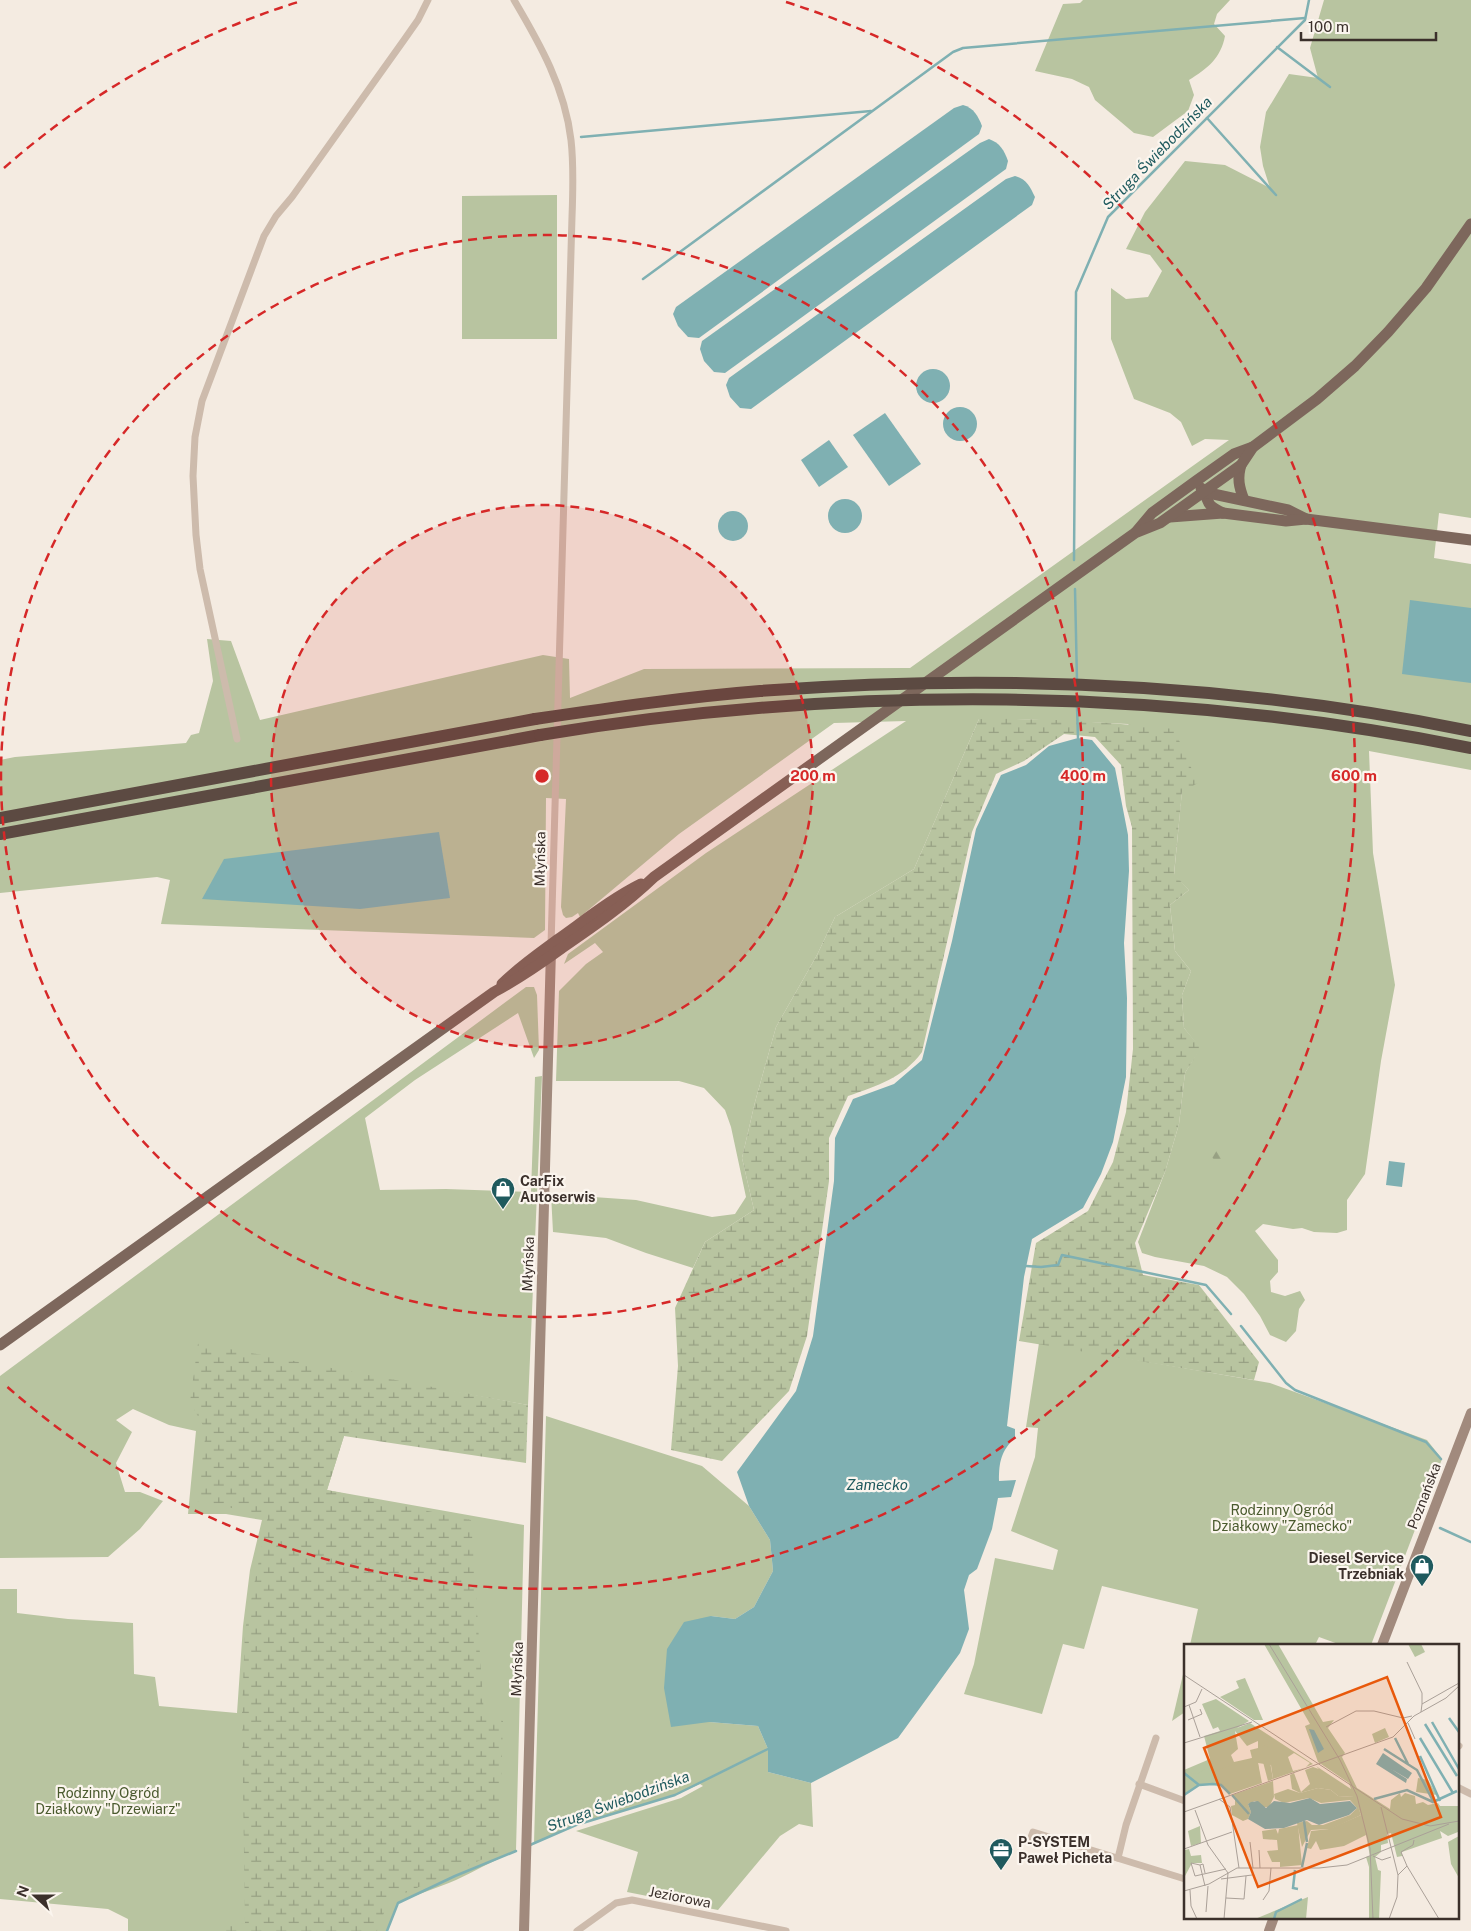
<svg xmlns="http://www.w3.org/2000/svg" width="1471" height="1931" viewBox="0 0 1471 1931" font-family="'Public Sans',sans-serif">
	<defs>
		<pattern id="forest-firs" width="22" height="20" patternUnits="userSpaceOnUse" patternTransform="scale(1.25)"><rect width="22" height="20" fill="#b8c4a0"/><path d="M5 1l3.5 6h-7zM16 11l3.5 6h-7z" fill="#97a083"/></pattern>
		<pattern id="wetland-marsh" width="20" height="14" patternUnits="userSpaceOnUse" patternTransform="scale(1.25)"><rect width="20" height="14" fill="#b8c4a0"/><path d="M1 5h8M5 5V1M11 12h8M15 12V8" fill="none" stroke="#97a083"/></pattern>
	</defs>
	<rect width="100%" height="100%" fill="#f4ebe1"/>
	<g fill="#b8c4a0">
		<path d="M1083,0H1230L1217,14L1214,24L1225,36C1221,58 1207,69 1189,80L1194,95L1188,111L1153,137L1134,133L1095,100L1089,87L1072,79L1035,71L1063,4L1080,3Z"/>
		<path d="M1324,0H1471V518L1439,513L1434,558L1471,564V770L1369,751L1373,853L1395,985L1381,1061L1365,1174L1347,1200V1230L1337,1233L1314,1232L1302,1228L1293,1229L1263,1224L1255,1231L1278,1260V1272L1270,1281L1271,1292L1285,1296L1300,1291L1305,1300L1299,1309L1296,1331L1286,1342L1270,1335L1260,1316L1244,1294L1227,1277L1204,1266L1155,1257L1142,1253L1138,1242L1165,1172L1179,1124L1185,1073L1200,1048L1184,1028L1182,995L1191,971L1175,951L1170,905L1189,890L1174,875L1182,791L1128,724L1018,719H979L914,869L835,917L817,955L776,1027L755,1102L742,1158L754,1210L705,1242L693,1268L646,1253L606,1238L553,1232L551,1194L636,1200L712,1217L735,1214L746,1197L731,1127L725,1110L704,1088L679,1081H556L559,991L586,964L603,952L595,943L564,964L568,954L706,853L906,721L834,723L679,834L580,917L578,913L572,917L566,918L563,915L561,907L566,799L546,798L545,930L534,938L161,924L170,880L157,877L0,893V760L15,757L186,743L191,735L199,733L213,681L207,639L231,641L260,720L543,655L569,659L570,698L644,669L910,668L1229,440L1205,439L1192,446L1181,422L1170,413L1134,399L1111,339V288L1126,299L1148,297L1162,271L1150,255L1126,249L1145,212L1185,161L1225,165L1270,188L1263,166L1260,147L1266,112L1289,74L1318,78L1310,48Z"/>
		<path d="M557,195V339H462V196Z"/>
		<path d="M526,987H534L537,995L539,1050L534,1058L518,1013L415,1080L365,1118L380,1190L446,1189L531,1192L535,1077L542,1076L528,1405L394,1381L344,1436L327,1490L524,1525L516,1851C496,1859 477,1870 456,1880C437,1888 417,1894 398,1903L387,1931H128V1919L108,1909L0,1899V1589H17V1613L68,1619L133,1623L134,1674L155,1677L159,1706L237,1713L243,1626L250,1570L262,1520L226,1514H188L196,1431L169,1425L133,1409L116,1420L132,1432L116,1463L125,1492H140L163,1501L140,1529L108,1557L0,1558V1376Z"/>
		<path d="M1039,1343L1270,1383L1427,1440L1442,1459L1371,1645H1341L1319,1637L1315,1645H1190L1198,1609L1102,1586L1084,1649L1063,1644L1042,1714L964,1694L974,1664L995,1558L1053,1570L1058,1550L1011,1531L1035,1457L1038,1428L1026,1427Z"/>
		<path d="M546,1416L702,1466L749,1506L770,1540L773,1571L754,1607L735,1619L711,1616L709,1722L758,1726L768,1749V1772L811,1783L813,1827L799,1824L780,1836L718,1910L627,1892L638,1852L576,1831L681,1798L703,1786L700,1784L675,1795L576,1825L534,1843Z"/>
		<path d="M1185,1666V1712L1172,1721Z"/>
	</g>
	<path fill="url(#forest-firs)" d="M1216,1148L1223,1149L1229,1158L1225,1164L1217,1163L1210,1155Z"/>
	<g fill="url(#wetland-marsh)">
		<path d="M979,719C1044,718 1110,722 1174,729L1198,783L1182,792L1174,874L1189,890L1170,905L1175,951L1191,971L1182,995L1184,1028L1201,1048L1185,1073L1179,1124L1165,1172L1135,1243L1143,1275L1199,1285L1259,1362L1254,1380L1019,1341L1036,1243L1088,1211L1113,1162L1126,1112L1133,1049L1132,827L1126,806L1121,765L1095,737L1064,734L1024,761L996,774L972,832L922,1052C903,1078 877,1086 848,1096L829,1138V1181L807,1336L789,1391L722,1461L671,1450L678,1366L675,1308L705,1242L754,1210L742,1158L755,1102L776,1027L817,955L835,917L914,869Z"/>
		<path d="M198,1343L528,1405L526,1463L344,1436L327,1490L471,1520L484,1715L503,1721L499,1852L389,1900L377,1931H217V1928L245,1923L242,1714L245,1630L268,1515L197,1501L206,1431L190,1402Z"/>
	</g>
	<g fill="#7fb0b2">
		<path d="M963,105C974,108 978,116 982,126L979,134L699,338L688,337L678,326L673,314L676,307L954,108Z"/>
		<path d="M989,139C1000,143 1004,150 1008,161L1006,169L725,373L714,372L704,361L700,349L702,341L980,143Z"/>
		<path d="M1015,176C1027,179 1030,187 1035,197L1032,205L751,409L740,408L730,397L726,385L729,378L1006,179Z"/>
		<circle cx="933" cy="386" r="17"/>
		<circle cx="960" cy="424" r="17"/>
		<path d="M885,413L921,464L889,486L853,435Z"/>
		<path d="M829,440L848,467L819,487L801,460Z"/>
		<circle cx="845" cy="516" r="17"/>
		<circle cx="733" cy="526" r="15"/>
		<path d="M1410,600L1471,608V683L1402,674Z"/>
		<path d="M1078,738L1092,740L1115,768L1128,835L1129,871L1124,943L1127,998L1126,1077L1113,1142L1101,1174L1083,1208L1032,1239L1024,1277L1007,1426L1015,1429V1437C1001,1452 999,1461 999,1481L1016,1480L1011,1497L998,1498L992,1529L977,1569L969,1575L964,1590L969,1629L960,1653L898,1738L811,1783L768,1772V1749L758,1726L709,1722L671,1727L664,1688L667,1649L684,1622L711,1616L735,1619L754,1607L773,1571L770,1540L749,1506L737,1472L796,1391L813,1336L834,1181L835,1138L853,1099L894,1084L922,1060L952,941L976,829L1001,775L1026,765L1049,746Z"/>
		<path d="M439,832L450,898L360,909L202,899L224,859Z"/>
		<path d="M1389,1161L1405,1163L1402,1187L1386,1185Z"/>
	</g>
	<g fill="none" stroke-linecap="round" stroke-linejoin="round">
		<g stroke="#7fb0b2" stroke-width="2.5">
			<path d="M1277,47L1330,87"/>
			<path d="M1207,118L1276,195"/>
			<path d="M581,137L871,111"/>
			<path d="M643,279L953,52L963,48L1305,18"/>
			<path d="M1074,560L1076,292L1108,217L1305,20L1309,0"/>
			<path d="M1075,589L1077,681"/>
			<path d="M1077,707L1078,738"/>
			<path d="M1026,1266L1041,1267L1058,1265L1062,1255L1206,1285L1231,1314"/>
			<path d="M1241,1326L1286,1383L1295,1390L1426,1442L1441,1459"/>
			<path d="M1440,1528L1471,1542"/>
			<path d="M530,1845L576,1825L675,1795L768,1749"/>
			<path d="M387,1931L398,1903L455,1876L516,1851"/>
		</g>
		<g stroke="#cdbbac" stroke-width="7">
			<path d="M514,0C540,44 565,88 571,140C574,166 573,191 572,217L551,945"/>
			<path d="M237,739L200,569L196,535L193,476L195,437L202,401L264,236L276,216L292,197L404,40L418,20L428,0"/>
			<path d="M1457,1745L1459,1746"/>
			<path d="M1139,1784L1185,1801"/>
			<path d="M1457,1787L1471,1794"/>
			<path d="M1030,1840L1033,1832L1185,1879"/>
			<path d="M1118,1858L1126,1825L1156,1738"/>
			<path d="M577,1931L616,1903L632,1900L786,1931"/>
		</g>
		<g stroke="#a18a7d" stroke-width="10">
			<path d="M1382,1645L1471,1413"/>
			<path d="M524,1931L551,950"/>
			<path d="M1269,1931L1274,1917"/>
		</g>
		<g stroke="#7d675c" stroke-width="11">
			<path d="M1241,465C1237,478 1239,487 1244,500"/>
			<path d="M1201,488C1212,502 1202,503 1223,513"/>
			<path d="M1204,492L1288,510L1306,519"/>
			<path d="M1170,517L1223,513L1286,521L1306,519L1471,540"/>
			<path d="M1136,532L1152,513L1196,481L1234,454L1253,447"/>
			<path d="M502,984C519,967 538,954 557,940C584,921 611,899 641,884"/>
			<path d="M0,1345L494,992C518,979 540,964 562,948C594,926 626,904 654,877L1093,563L1135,533L1160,523L1241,465L1253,447L1317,399L1355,366L1388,332L1426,288L1471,224"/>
		</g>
		<g stroke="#5c4a42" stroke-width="12">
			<path d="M0,818L535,719"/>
			<path d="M0,834L540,735"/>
		</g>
		<g stroke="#5c4a42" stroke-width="12">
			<path d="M535,719C610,708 685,697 760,691C997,673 1239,684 1471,731"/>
			<path d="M540,735C848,684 1165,687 1471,748"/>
		</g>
	</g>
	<circle cx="542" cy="776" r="271" fill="#d62828" fill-opacity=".12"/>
	<g fill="none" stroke="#d62828" stroke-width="2.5" stroke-dasharray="9 6">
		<circle cx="542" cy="776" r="271"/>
		<circle cx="542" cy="776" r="541"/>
		<path d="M4 168A812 812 0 0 1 298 2M786 2A812 812 0 1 1 4 1384"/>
	</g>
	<defs>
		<g id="shop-pin" transform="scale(1.25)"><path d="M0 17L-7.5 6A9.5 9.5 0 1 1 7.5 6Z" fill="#1f5a5e" stroke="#fbf5ee"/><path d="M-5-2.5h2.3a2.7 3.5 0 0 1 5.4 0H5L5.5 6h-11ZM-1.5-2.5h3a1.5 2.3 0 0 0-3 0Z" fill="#fff"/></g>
		<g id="office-pin" transform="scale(1.25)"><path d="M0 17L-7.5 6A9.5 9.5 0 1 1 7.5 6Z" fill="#1f5a5e" stroke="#fbf5ee"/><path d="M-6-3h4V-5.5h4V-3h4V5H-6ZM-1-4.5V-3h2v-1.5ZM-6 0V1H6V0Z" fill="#fff"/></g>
	</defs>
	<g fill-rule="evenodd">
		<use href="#shop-pin" x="503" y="1189"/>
		<use href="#shop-pin" x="1422" y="1566"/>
		<use href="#office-pin" x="1001" y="1850"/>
	</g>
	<g text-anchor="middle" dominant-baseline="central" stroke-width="4.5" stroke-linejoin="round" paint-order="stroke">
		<g font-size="14" fill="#3b302b" stroke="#fbf5ee">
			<text transform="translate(540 859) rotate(-89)">Młyńska</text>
			<text transform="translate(528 1264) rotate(-88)">Młyńska</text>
			<text transform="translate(1424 1496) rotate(-69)">Poznańska</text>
			<text transform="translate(517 1669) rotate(-88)">Młyńska</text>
			<text transform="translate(680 1897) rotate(11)">Jeziorowa</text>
		</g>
		<g font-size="14" font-weight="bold" fill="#3b302b" stroke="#fbf5ee" text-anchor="start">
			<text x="520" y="1181">CarFix<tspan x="520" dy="16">Autoserwis</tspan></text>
			<text x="1404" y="1558" text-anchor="end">Diesel Service<tspan x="1404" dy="16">Trzebniak</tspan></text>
			<text x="1018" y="1842">P-SYSTEM<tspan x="1018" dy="16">Paweł Picheta</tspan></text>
		</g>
		<g font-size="14" fill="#4a5a2e" stroke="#fbf5ee">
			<text x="1282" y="1510">Rodzinny Ogród<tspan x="1282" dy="16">Działkowy "Zamecko"</tspan></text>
			<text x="108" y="1793">Rodzinny Ogród<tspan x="108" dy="16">Działkowy "Drzewiarz"</tspan></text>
		</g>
		<g font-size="15" font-style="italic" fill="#1f5a5e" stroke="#fbf5ee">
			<text transform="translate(1157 153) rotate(-46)">Struga Świebodzińska</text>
			<text x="877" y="1484">Zamecko</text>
			<text transform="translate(618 1801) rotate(-20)">Struga Świebodzińska</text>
		</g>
	</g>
	<g transform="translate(1184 1644)">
		<rect width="275" height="275" fill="#f4ebe1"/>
		<path d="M80,0H94L139,78L150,76L144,84L161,109L158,113L173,144L206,165L207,156L216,149L217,153L221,149L231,152L232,160L239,158L244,161L254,159L256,162H275L274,188L264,192L256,187L258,194L218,208V212L213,213L207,189L203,190L204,199L197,201V208L191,213L194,226L197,227L195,275H185V223L182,213L186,212L182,191L160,202L136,206L132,197L127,205L123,204L127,187L145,185L177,171L170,153L154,152L147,146L134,144L116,149L108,145L106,131L110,129L117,148L126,140L121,126L129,123L135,125L132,122L167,145L165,139L134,118L121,82L126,80ZM224,0H237L241,8L231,13ZM61,34L79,76H70L36,53L55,44L52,37ZM32,55L65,77L53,84L66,79L129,120L122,123L126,119L110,109L104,113L109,127L121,124L89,135L87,121L74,119L78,139L46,150L37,141L29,140L15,141L0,150V126L26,115L20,92L36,87L34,83L29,85L18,60ZM51,87L63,102L74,97V104L66,106L68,114L50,118L47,111L54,105ZM201,84L205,93L191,99L188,90ZM234,134L244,136L253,151L232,148ZM89,137L90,153L85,163H78L71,157L64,160L67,168L64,175L59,177L48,171L47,162L51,161V154L48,151ZM114,181L118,221L96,223V218H88L83,207L94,206L93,196L79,195L78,187L92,185L94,190L95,185ZM275,192V234L267,220L264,198ZM124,253L122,275H71Z" fill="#b8c4a0" fill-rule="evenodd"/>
		<path d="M83,101L89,135L84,137L79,118L74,119L76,133L46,148L37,140H16L0,128L13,130L22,124L30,127L69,114L68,107ZM104,145L116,149L134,144L147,146L154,152L171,153L177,171L147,185L127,186L118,203L113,179L123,177L128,181H139L166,171L173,164L166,156L137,159L125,154L100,159L91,155L90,150Z" fill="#b8c4a0"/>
		<path d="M16,182L17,199L7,202L4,187ZM5,205L7,212L17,211L18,219H8L1,232V206Z" fill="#b8c4a0"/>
		<path d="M125,85L130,86L140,105L134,109ZM199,109L228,129L224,135L207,125L223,135L222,139L192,120ZM126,154L136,160L166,157L173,164L165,171L135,181L123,176L100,184L81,185L64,175L67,168L64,160L67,158L74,157L82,164L90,157L106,159Z" fill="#7fb0b2"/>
		<path fill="none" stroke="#7fb0b2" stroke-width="2.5" d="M265,74L275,88M248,78L275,125M241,80L273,132M211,94L224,120M236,94L269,149M200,105L233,126L249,157M236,112L256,157M0,129L15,141M0,151L15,141L29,140L37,141L46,150M48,151L65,170M190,155L223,146L249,158L273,147M120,177L123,198M118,223L123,199M111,226L109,244L114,245M90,275L92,268L118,255"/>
		<path fill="none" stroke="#aaa098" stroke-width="1" d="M85,0L156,116L173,152L186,204L189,275M223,18L238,49V60M0,31L218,175L246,182L275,177M5,61L16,93M0,63L12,58L18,45M237,68L238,60L275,39M4,76L18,70L16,65M224,79L231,95M142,83L172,67H190L219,74L228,72M0,99L68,78M35,155L46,163L55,224M197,163L214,231L213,253L205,275M11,166L24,201L44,229L40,275M0,168L209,93L230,72L262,54L275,42M66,198L69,224M0,205L48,188M75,206L76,224M189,212L198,216L207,213M16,221L7,219L11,232L42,225M223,222L217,208L229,201L230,196M21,229L19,220L16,221L21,242M214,231L223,222L255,275M37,235L68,231M6,246L7,262L13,275M0,247L25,240L53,224H135L163,221L265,180M42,254L60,255L62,232M79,256L85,247L87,224M22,268L24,242"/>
		<path fill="#e8590c" fill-opacity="0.15" stroke="#e8590c" stroke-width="2.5" d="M203,33L257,173L74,243L20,104Z"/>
		<rect width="275" height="275" fill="none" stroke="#3b302b" stroke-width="2.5"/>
	</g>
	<circle cx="542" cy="776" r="8" fill="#d62828" stroke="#fbf5ee" stroke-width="2.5"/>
	<g font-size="15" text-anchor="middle" font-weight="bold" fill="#d62828" stroke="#fbf5ee" stroke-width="4.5" stroke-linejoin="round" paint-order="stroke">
		<text x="813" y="781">200 m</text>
		<text x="1083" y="781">400 m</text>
		<text x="1354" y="781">600 m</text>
	</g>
	<g transform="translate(35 1896) rotate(291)" stroke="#fbf5ee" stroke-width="4" paint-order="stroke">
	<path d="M0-4L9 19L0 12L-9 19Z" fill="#3b302b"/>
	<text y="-8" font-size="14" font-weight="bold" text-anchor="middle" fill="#3b302b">N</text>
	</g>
	<path d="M1301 32v8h135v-8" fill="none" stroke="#3b302b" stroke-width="2.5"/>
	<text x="1308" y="32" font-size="15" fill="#3b302b" stroke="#fbf5ee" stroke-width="4" paint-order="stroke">100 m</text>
</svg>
